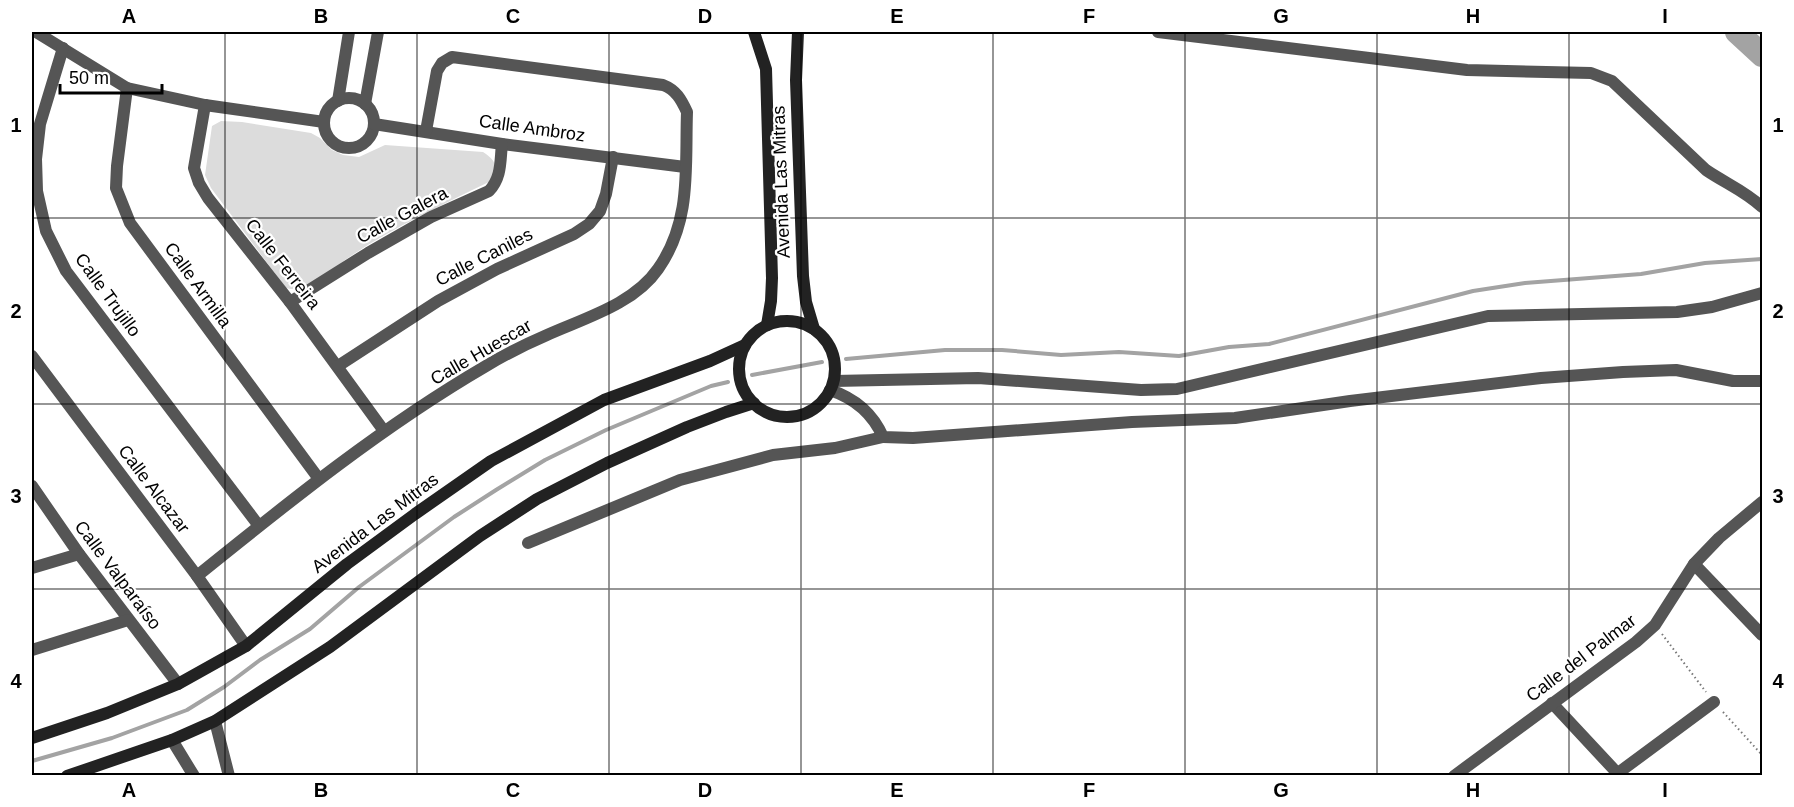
<svg xmlns="http://www.w3.org/2000/svg" width="1794" height="807" viewBox="0 0 1794 807" font-family="Helvetica,sans-serif">
	<rect width="100%" height="100%" fill="#fff"/>
	<path fill="#dcdcdc" d="M221,121L242,122L311,133L320,138L332,150L343,155L359,157L385,145L483,152C498,162 496,165 491,181C442,205 390,229 345,260C327,273 308,295 286,288L211,188L205,175L212,126Z"/>
	<g fill="none" stroke-linecap="round" stroke-linejoin="round">
		<g stroke="#a3a3a3" stroke-width="4">
			<path d="M846,359L945,350H1002L1061,355L1119,352L1179,356L1229,347L1269,344L1473,291L1525,283L1641,274L1705,263L1762,259"/>
			<path d="M752,375L822,362"/>
			<path d="M32,761L112,738L187,710L224,687L260,660L310,629L359,587L454,517L496,490L545,460L606,430L711,386L728,382"/>
		</g>
		<path stroke="#a3a3a3" stroke-width="24" d="M1737,32L1762,55"/>
		<g stroke="#777" stroke-width="2" stroke-dasharray="1.5 3" stroke-linecap="butt">
			<path d="M1662,634L1706,692"/>
			<path d="M1723,712L1762,755"/>
		</g>
		<g stroke="#555" stroke-width="12">
			<path d="M36,32L127,88L205,105L324,122"/>
			<path d="M1158,32L1467,70L1591,73L1612,81L1706,170C1725,183 1745,191 1762,207"/>
			<path d="M63,48L40,124L36,159L37,191L46,231L66,271L259,526"/>
			<path d="M127,88L117,166L116,188L130,223L319,479"/>
			<circle cx="349" cy="123" r="25"/>
			<path d="M338,101L349,32"/>
			<path d="M365,104L378,32"/>
			<path d="M205,105L194,168L199,183L208,198L290,302L384,431"/>
			<path d="M374,124L502,144L685,167"/>
			<path d="M290,302L368,253L431,217L489,191C502,177 500,161 502,144"/>
			<path d="M32,356L197,576L246,646"/>
			<path d="M338,366L438,301L497,269L574,234L589,224L600,211L606,194L613,157"/>
			<path d="M834,381L978,378L1141,390L1177,389L1488,316L1677,312L1712,307L1762,293"/>
			<path d="M830,390C854,398 873,414 883,437L913,438L1132,422L1235,418L1350,401L1541,378L1623,372L1676,370L1733,381H1762"/>
			<path d="M32,486L79,554L178,684"/>
			<path d="M528,543L680,480L773,455L835,448L883,437"/>
			<path d="M1694,564L1762,635"/>
			<path d="M32,568L79,554"/>
			<path d="M197,576C290,501 383,426 486,366C506,354 526,344 547,335C585,318 634,304 658,269C692,221 685,167 687,112C681,99 676,90 663,85L452,57L442,63L437,71L426,131"/>
			<path d="M32,650L128,620"/>
			<path d="M1552,703L1620,776"/>
			<path d="M215,721L229,776"/>
			<path d="M172,740L194,776"/>
			<path d="M1454,776L1636,642L1655,625L1694,564L1719,538L1762,502"/>
			<path d="M1614,776L1714,702"/>
		</g>
		<g stroke="#222" stroke-width="12">
			<path d="M754,32L766,69L772,278L771,301L767,325"/>
			<path d="M798,32L796,80L803,276L806,302L814,329"/>
			<circle cx="787" cy="369" r="48"/>
			<path d="M32,738L107,713L178,684L246,646L347,564L415,514L491,461L604,400L710,361L745,345"/>
			<path d="M67,776L172,740L215,721L330,647L480,536L537,499L607,463L687,427L726,412L754,403"/>
		</g>
	</g>
	<path fill="none" stroke="#000" stroke-width="1.5" stroke-opacity="0.55" d="M225,32V776M417,32V776M609,32V776M801,32V776M993,32V776M1185,32V776M1377,32V776M1569,32V776M32,218H1762M32,404H1762M32,589H1762"/>
	<g text-anchor="middle" dominant-baseline="central" stroke-width="4.5" stroke-linejoin="round" paint-order="stroke">
		<g font-size="18" fill="#000" stroke="#fff">
			<text transform="translate(532 128) rotate(8)">Calle Ambroz</text>
			<text transform="translate(781 182) rotate(-92)">Avenida Las Mitras</text>
			<text transform="translate(402 215) rotate(-28)">Calle Galera</text>
			<text transform="translate(484 257) rotate(-27)">Calle Caniles</text>
			<text transform="translate(283 264) rotate(52)">Calle Ferreira</text>
			<text transform="translate(198 285) rotate(54)">Calle Armilla</text>
			<text transform="translate(108 295) rotate(54)">Calle Trujillo</text>
			<text transform="translate(481 352) rotate(-30)">Calle Huescar</text>
			<text transform="translate(154 489) rotate(53)">Calle Alcazar</text>
			<text transform="translate(375 523) rotate(-37)">Avenida Las Mitras</text>
			<text transform="translate(118 575) rotate(53)">Calle Valparaíso</text>
			<text transform="translate(1581 658) rotate(-37)">Calle del Palmar</text>
		</g>
	</g>
	<rect width="1794" height="807" fill="none" stroke="#ffffff" stroke-width="66"/>
	<path d="M60 84v9h102v-9" fill="none" stroke="#000000" stroke-width="3"/>
	<text x="69" y="84" font-size="18" fill="#000000" stroke="#ffffff" stroke-width="4.5" paint-order="stroke">50 m</text>
	<rect x="33" y="33" width="1728" height="741" fill="none" stroke="#000" stroke-width="2"/>
	<g font-size="20" text-anchor="middle" font-weight="bold" fill="#000">
		<text x="129" y="23">A</text>
		<text x="321" y="23">B</text>
		<text x="513" y="23">C</text>
		<text x="705" y="23">D</text>
		<text x="897" y="23">E</text>
		<text x="1089" y="23">F</text>
		<text x="1281" y="23">G</text>
		<text x="1473" y="23">H</text>
		<text x="1665" y="23">I</text>
		<text x="16" y="132">1</text>
		<text x="1778" y="132">1</text>
		<text x="16" y="318">2</text>
		<text x="1778" y="318">2</text>
		<text x="16" y="503">3</text>
		<text x="1778" y="503">3</text>
		<text x="16" y="688">4</text>
		<text x="1778" y="688">4</text>
		<text x="129" y="797">A</text>
		<text x="321" y="797">B</text>
		<text x="513" y="797">C</text>
		<text x="705" y="797">D</text>
		<text x="897" y="797">E</text>
		<text x="1089" y="797">F</text>
		<text x="1281" y="797">G</text>
		<text x="1473" y="797">H</text>
		<text x="1665" y="797">I</text>
	</g>
</svg>
